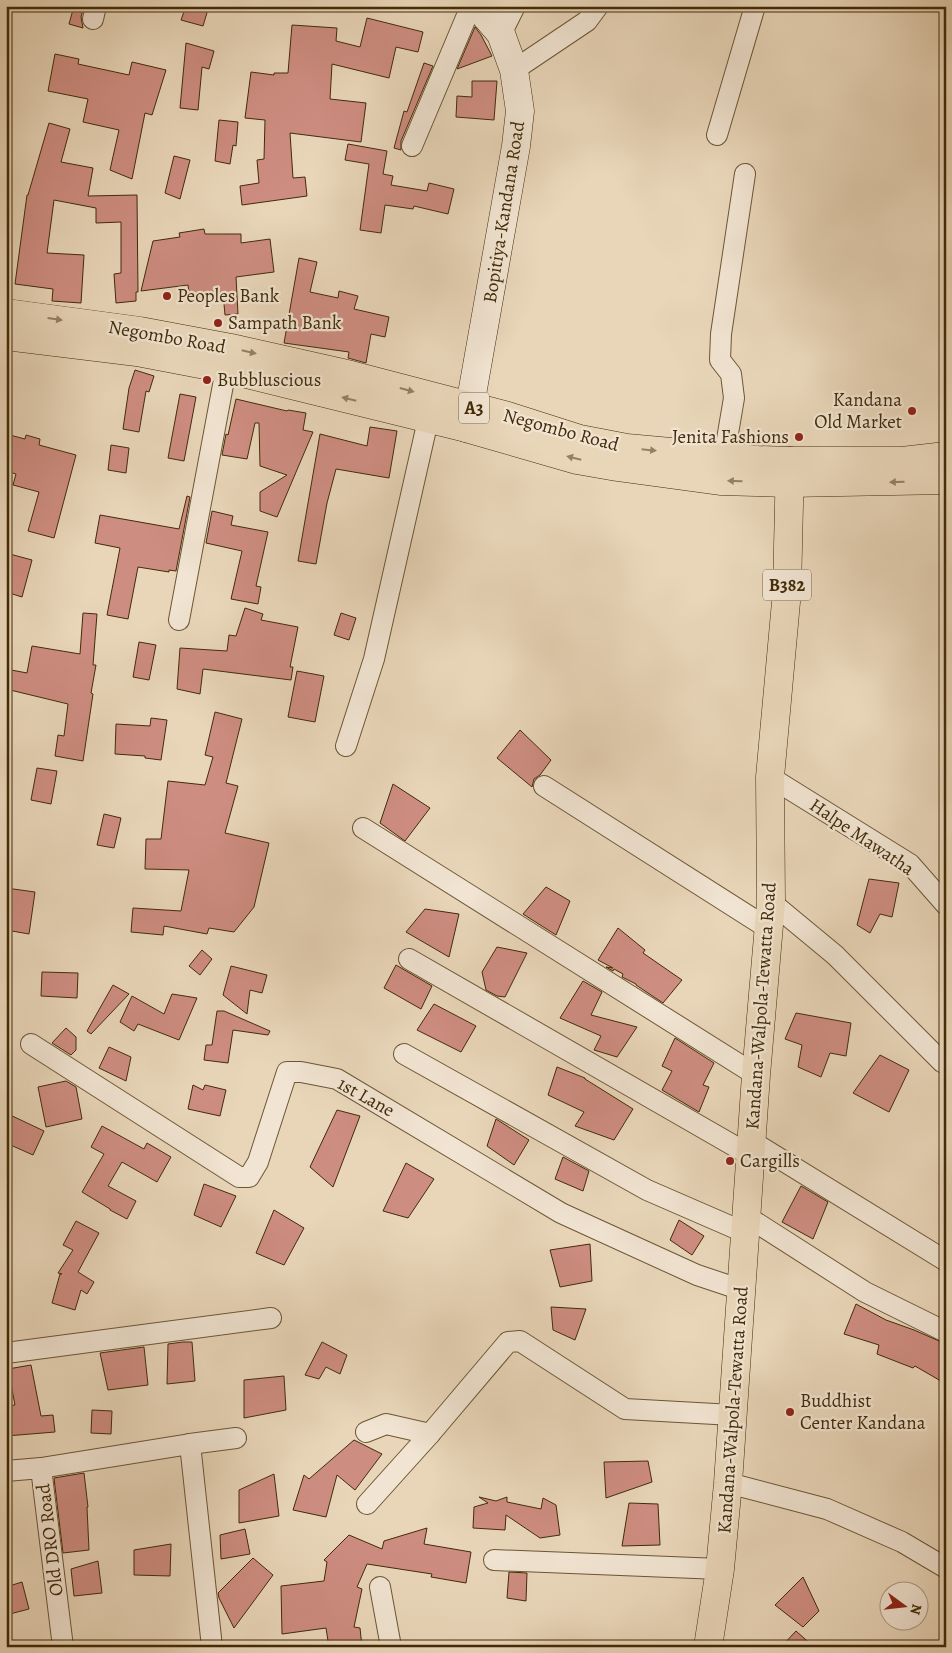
<svg xmlns="http://www.w3.org/2000/svg" width="952" height="1653" viewBox="0 0 952 1653" font-family="Alegreya,serif">
	<rect width="100%" height="100%" fill="#e9d6b9"/>
	<filter id="stains"><feTurbulence type="fractalNoise" baseFrequency=".004" numOctaves="4"/><feColorMatrix values="0 0 0 0 .2 0 0 0 0 .09 0 0 0 0 .02 0 0 0 .5 -.17"/></filter>
	<radialGradient id="worn" r=".72"><stop offset=".6" stop-color="#630" stop-opacity="0"/><stop offset="1" stop-color="#630" stop-opacity=".3"/></radialGradient>
	<g fill="#ce8d81" stroke="#422b08">
		<path d="M74,6H84L81,17L83,28L69,24Z"/>
		<path d="M186,6H209L203,26L181,20Z"/>
		<path d="M367,18L423,32L418,52L396,47L389,78L332,64L330,99L366,103L361,142L290,133L293,178L305,177L307,196L242,205L240,186L259,183L257,160L264,159L265,120L245,118L251,72L274,75V73H288L292,25L337,28L336,41L360,47Z"/>
		<path d="M475,27L481,35L492,56L457,69Z"/>
		<path d="M186,43L214,51L209,69L202,67L198,110L180,108Z"/>
		<path d="M55,54L79,59L78,64L129,75L132,62L166,70L152,115L145,113L132,179L110,170L119,130L83,122L88,99L48,91Z"/>
		<path d="M424,63L433,66L401,141V150L394,148L404,111L407,112Z"/>
		<path d="M472,81H497L494,120L456,117L457,96L472,97Z"/>
		<path d="M219,120L238,122L236,146L233,145L230,164L215,161Z"/>
		<path d="M49,123L70,129L61,162L93,168L88,196L137,195L138,292H136V301L116,303L114,274L121,273V222L96,223V208L54,200L47,253L84,255L81,303L52,301L53,289L15,284L27,195H28Z"/>
		<path d="M348,144L387,151L383,174L393,176L391,185L427,191L429,183L454,189L448,214L414,206L413,209L385,205L381,233L360,230L369,164L345,160Z"/>
		<path d="M174,156L190,160L180,199L165,193Z"/>
		<path d="M204,229L205,234H241V243L270,239L274,272L236,277L238,314L225,315L223,293L190,299L188,285L141,291L153,241L180,237L179,233Z"/>
		<path d="M299,258L317,262L310,292L338,298L339,291L358,296L354,309L389,317L385,337L371,334L366,363L348,358L349,352L284,343Z"/>
		<path d="M135,370L154,376L149,392L146,391L139,432L123,429L129,388Z"/>
		<path d="M180,394L196,397L184,461L168,458Z"/>
		<path d="M236,399L287,411L288,410L306,413L303,430L313,432L277,517L260,511V492L287,475L260,466L259,423H255L247,459L222,455L226,434L228,435Z"/>
		<path d="M370,427L397,431L389,478L336,469L327,503L316,564L298,561L320,434L367,446Z"/>
		<path d="M6,434L25,439L26,435L40,439L39,445L76,455L54,538L28,531L39,492L13,485L16,474L6,471Z"/>
		<path d="M111,445L129,448L126,473L108,470Z"/>
		<path d="M187,496L190,497L176,571L169,570V572L138,567L128,619L107,615L120,548L95,543L100,515L179,529Z"/>
		<path d="M212,511L233,516L231,525L268,532L256,586L261,587L258,604L231,599L242,551L206,543Z"/>
		<path d="M6,553L32,560L22,597L6,592Z"/>
		<path d="M245,608L263,614L261,620L298,627L290,667H293L291,680L203,669L200,694L177,689L180,648L227,651L229,635L236,636Z"/>
		<path d="M83,613L97,614L93,665H96L91,693L93,694L83,761L55,756L58,735L64,736L68,704L6,689V669L27,673L32,646L80,654Z"/>
		<path d="M341,613L356,618L349,640L334,635Z"/>
		<path d="M139,642L156,645L149,680L133,677Z"/>
		<path d="M297,671L324,676L315,722L288,717Z"/>
		<path d="M215,712L242,719L226,783L238,786L225,833L269,843L254,907L234,932L209,928L207,934L164,926L163,935L131,932L133,908L181,911L189,870L145,869L146,839H161L168,781L205,785L213,757L205,755Z"/>
		<path d="M151,718L167,720L161,760L145,758V756L115,754L116,724L150,726Z"/>
		<path d="M520,730L551,760L540,775L534,779L532,787L497,758Z"/>
		<path d="M37,768L57,771L51,804L31,800Z"/>
		<path d="M393,784L430,808L405,841L380,823Z"/>
		<path d="M104,814L121,818L114,848L97,845Z"/>
		<path d="M869,879L899,883L892,917L880,914L870,933L857,925Z"/>
		<path d="M546,887L570,901L556,935L523,914Z"/>
		<path d="M6,888L35,892L29,934L6,930Z"/>
		<path d="M425,909L459,914L449,957L406,932Z"/>
		<path d="M618,928L645,950L643,953L682,980L663,1003L636,985V984L622,977L623,974L614,969L613,971L606,967L613,968L598,960Z"/>
		<path d="M497,947L527,953L505,997L497,996L486,990L482,972Z"/>
		<path d="M202,950L212,959L200,975L189,966Z"/>
		<path d="M396,965L432,986L421,1009L384,988Z"/>
		<path d="M231,966L267,975L262,993L250,990L247,1014L223,995Z"/>
		<path d="M42,972L78,973L77,998L41,996Z"/>
		<path d="M583,981L602,992L591,1015L637,1027L617,1057L594,1050L601,1036L560,1018Z"/>
		<path d="M113,985L129,994L91,1034L87,1031Z"/>
		<path d="M172,994L197,998L179,1040L138,1024L134,1031L120,1022L132,996L164,1014Z"/>
		<path d="M434,1004L476,1026L461,1052L417,1030Z"/>
		<path d="M217,1011H224L270,1031L268,1035L233,1030L228,1063L204,1060L206,1045H212Z"/>
		<path d="M796,1013L851,1023L846,1056L830,1053L821,1077L798,1067L802,1045L785,1039Z"/>
		<path d="M66,1028L76,1037V1050L71,1055L52,1043Z"/>
		<path d="M675,1038L714,1063L703,1085L709,1087L699,1112L662,1090L672,1071L662,1066Z"/>
		<path d="M109,1047L131,1057L126,1081L99,1068Z"/>
		<path d="M880,1055L909,1070L889,1112L853,1093Z"/>
		<path d="M557,1067L585,1078V1079L633,1109L614,1140L575,1126L584,1112L548,1095Z"/>
		<path d="M66,1081L76,1087L82,1119L46,1127L38,1087Z"/>
		<path d="M193,1085L203,1090L205,1085L226,1090L220,1116L188,1109Z"/>
		<path d="M337,1110L360,1116L333,1187L310,1167Z"/>
		<path d="M6,1113L44,1131L33,1155L6,1143Z"/>
		<path d="M496,1119L529,1140L514,1165L487,1146Z"/>
		<path d="M102,1126L144,1149L147,1143L171,1157L157,1182L122,1162L108,1186L136,1201L127,1219L110,1210V1209L82,1192L104,1154L91,1147Z"/>
		<path d="M563,1157L589,1171L583,1191L555,1179Z"/>
		<path d="M406,1163L434,1179L408,1218L383,1211Z"/>
		<path d="M204,1184L236,1196L221,1227L194,1215Z"/>
		<path d="M801,1186L828,1202L813,1239L782,1222Z"/>
		<path d="M274,1210L304,1228L284,1265L256,1253Z"/>
		<path d="M679,1220L704,1236L692,1255L670,1240Z"/>
		<path d="M76,1221L99,1233L78,1272L94,1282L87,1294L81,1290L75,1310L52,1303L60,1274H62L58,1273L73,1250L63,1245Z"/>
		<path d="M590,1244L592,1281L560,1287L550,1250Z"/>
		<path d="M856,1304L886,1320L914,1330L946,1344V1384L915,1366L913,1368L877,1354L879,1345L844,1334Z"/>
		<path d="M551,1307L586,1309L575,1340L553,1330Z"/>
		<path d="M183,1342H192L195,1381L167,1384L168,1344Z"/>
		<path d="M322,1342L347,1355L340,1374L326,1367L319,1379L305,1375Z"/>
		<path d="M144,1347L148,1385L108,1390L100,1353Z"/>
		<path d="M31,1365L41,1416L53,1415L55,1432L6,1436V1406L15,1405L8,1369Z"/>
		<path d="M284,1376L286,1410L244,1418V1380Z"/>
		<path d="M92,1410L112,1411L111,1434L91,1433Z"/>
		<path d="M354,1440L382,1454L355,1490L337,1475L326,1517L293,1510L304,1475L309,1479Z"/>
		<path d="M648,1461L652,1482L606,1498L604,1462Z"/>
		<path d="M84,1473L88,1507H87L89,1550L63,1553L54,1478Z"/>
		<path d="M274,1474L279,1516L239,1523V1490Z"/>
		<path d="M479,1497L496,1501L507,1497V1502L541,1509L543,1498L556,1505L560,1535L540,1538L506,1515L505,1530L473,1528L474,1507L488,1503Z"/>
		<path d="M629,1503L658,1504L660,1545L622,1546Z"/>
		<path d="M427,1528L424,1544L471,1552L466,1583L431,1577L432,1574L367,1564L357,1587L362,1589L354,1627L360,1628L362,1647H329L326,1628L282,1634L281,1586L324,1581L327,1562L324,1560L349,1535L382,1549L384,1541Z"/>
		<path d="M245,1529L250,1554L221,1559L220,1535Z"/>
		<path d="M171,1544L170,1576L134,1575V1550Z"/>
		<path d="M253,1558L273,1575L234,1628L219,1598L218,1593Z"/>
		<path d="M98,1561L102,1593L74,1596L71,1569Z"/>
		<path d="M509,1572L527,1573L526,1601L507,1598Z"/>
		<path d="M803,1577L819,1611L803,1627L775,1605Z"/>
		<path d="M22,1582L29,1609L6,1615V1587Z"/>
		<path d="M796,1631L814,1647H781Z"/>
	</g>
	<g fill="none" stroke-linecap="round" stroke-linejoin="round">
		<g stroke="#6c5634" stroke-width="22">
			<g id="street">
				<path d="M93,19L96,6"/>
				<path d="M501,34L515,6"/>
				<path d="M514,70L587,21L598,6"/>
				<path d="M717,135L755,6"/>
				<path d="M412,146L471,6"/>
				<path d="M724,457L734,398L731,374L720,360L721,334L745,174"/>
				<path d="M179,620L226,369"/>
				<path d="M346,746L374,659L428,420"/>
				<path d="M770,777L910,864L946,905"/>
				<path d="M544,786L769,929"/>
				<path d="M363,828L756,1075"/>
				<path d="M771,902L835,955L942,1062L946,1064"/>
				<path d="M409,959L750,1155"/>
				<path d="M31,1044L239,1177H249L258,1162L287,1072H301L337,1079L561,1213L697,1275L742,1290"/>
				<path d="M404,1054L647,1190L746,1233"/>
				<path d="M751,1141L946,1261"/>
				<path d="M746,1216L865,1292L946,1332"/>
				<path d="M6,1353L271,1318"/>
				<path d="M366,1432L386,1424L430,1434L508,1342L520,1341L625,1409L733,1415"/>
				<path d="M190,1444L236,1438"/>
				<path d="M41,1468L190,1444L212,1647"/>
				<path d="M6,1471L41,1468L63,1647"/>
				<path d="M728,1483L827,1509L902,1542L946,1568"/>
				<path d="M367,1504L430,1434"/>
				<path d="M494,1560L720,1569"/>
				<path d="M380,1587L391,1647"/>
			</g>
		</g>
		<g stroke="#422b08" stroke-width="29">
			<path id="secondary" d="M466,428L516,146L520,111L514,70L501,34L477,6"/>
		</g>
		<g stroke="#422b08" stroke-width="29">
			<path id="primary" d="M708,1647L720,1569L728,1483L756,1075L771,902L770,777L787,591L790,461"/>
		</g>
		<g stroke="#422b08" stroke-width="29">
			<g id="highway">
				<path d="M6,313L140,331L231,348L351,375L508,416L580,439L627,448L758,460L790,461H902L946,456"/>
				<path d="M6,336L137,352L226,369L466,428L577,460L617,467L720,481L789,483L946,480"/>
			</g>
		</g>
		<use href="#street" stroke="#f1e4d2" stroke-width="20"/>
		<use href="#secondary" stroke="#f1e4d2" stroke-width="28"/>
		<use href="#primary" stroke="#e9d6b9" stroke-width="28"/>
		<use href="#highway" stroke="#e9d6b9" stroke-width="28"/>
	</g>
	<defs><path id="oneway-solid" d="M-6-.8H1V-3.2L6.5 0L1 3.2V.8H-6Z" transform="scale(1.25)"/></defs>
	<g fill="#968060">
		<use href="#oneway-solid" transform="translate(55 319) rotate(8)"/>
		<use href="#oneway-solid" transform="translate(249 352) rotate(13)"/>
		<use href="#oneway-solid" transform="translate(407 390) rotate(15)"/>
		<use href="#oneway-solid" transform="translate(349 399) rotate(-166)"/>
		<use href="#oneway-solid" transform="translate(649 450) rotate(6)"/>
		<use href="#oneway-solid" transform="translate(574 458) rotate(-166)"/>
		<use href="#oneway-solid" transform="translate(735 481) rotate(-178)"/>
		<use href="#oneway-solid" transform="translate(897 482) rotate(179)"/>
	</g>
	<g fill="#8f2418" stroke="#f1e4d2" stroke-width="2">
		<circle cx="167" cy="296" r="5"/>
		<circle cx="218" cy="323" r="5"/>
		<circle cx="207" cy="380" r="5"/>
		<circle cx="912" cy="411" r="5"/>
		<circle cx="799" cy="437" r="5"/>
		<circle cx="730" cy="1161" r="5"/>
		<circle cx="790" cy="1412" r="5"/>
	</g>
	<g text-anchor="middle" dominant-baseline="central" stroke-width="4.5" stroke-linejoin="round" paint-order="stroke">
		<g fill="#f1e4d2" stroke="#766245" stroke-width="1">
			<rect x="459" y="392.5" width="30" height="31" rx="4"/>
			<rect x="763" y="569.5" width="48" height="31" rx="4"/>
		</g>
		<g font-size="18" font-weight="bold" fill="#422b08">
			<text x="474" y="408">A3</text>
			<text x="787" y="585">B382</text>
		</g>
		<g font-size="19" fill="#422b08" stroke="#f1e4d2">
			<text transform="translate(504 212) rotate(-81)">Bopitiya-Kandana Road</text>
			<text transform="translate(167 337) rotate(10)">Negombo Road</text>
			<text transform="translate(561 430) rotate(15)">Negombo Road</text>
			<text transform="translate(862 837) rotate(34)">Halpe Mawatha</text>
			<text transform="translate(761 1006) rotate(-86)">Kandana-Walpola-Tewatta Road</text>
			<text transform="translate(366 1097) rotate(29)">1st Lane</text>
			<text transform="translate(733 1410) rotate(-86)">Kandana-Walpola-Tewatta Road</text>
			<text transform="translate(50 1540) rotate(-97)">Old DRO Road</text>
		</g>
		<g font-size="19" fill="#422b08" stroke="#f1e4d2" text-anchor="start">
			<text x="177" y="296">Peoples Bank</text>
			<text x="228" y="323">Sampath Bank</text>
			<text x="217" y="380">Bubbluscious</text>
			<text x="902" y="400" text-anchor="end">Kandana<tspan x="902" dy="22">Old Market</tspan></text>
			<text x="789" y="437" text-anchor="end">Jenita Fashions</text>
			<text x="740" y="1161">Cargills</text>
			<text x="800" y="1401">Buddhist<tspan x="800" dy="22">Center Kandana</tspan></text>
		</g>
	</g>
	<rect width="952" height="1653" fill="none" stroke="#e9d6b9" stroke-width="25"/>
	<rect x="8" y="8" width="937" height="1638" fill="none" stroke="#422b08" stroke-width="2.5"/>
	<rect x="12" y="12" width="927" height="1628" fill="none" stroke="#422b08"/>
	<g transform="translate(904 1606) rotate(105)"><circle r="24" fill="#f1e4d2" stroke="#ab9a81"/>
	<path d="M0-4L9 19L0 12L-9 19Z" fill="#8f2418"/>
	<text y="-8" font-size="14" font-weight="bold" text-anchor="middle" fill="#422b08">N</text>
	</g>
	<rect width="100%" height="100%" filter="url(#stains)"/>
	<rect width="100%" height="100%" fill="url(#worn)"/>
</svg>
